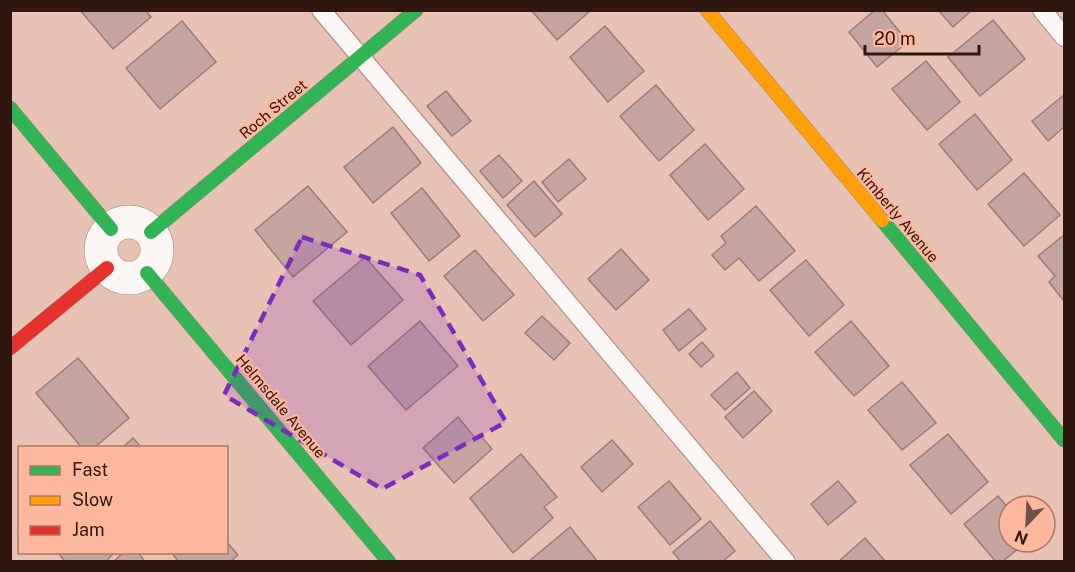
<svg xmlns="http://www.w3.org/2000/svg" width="1075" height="572" viewBox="0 0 1075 572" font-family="'Public Sans',sans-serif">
	<rect width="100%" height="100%" fill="#e8c2b5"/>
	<g fill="#c4a5a0" stroke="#9a7d78" stroke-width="1.5">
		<path d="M80,10H145L151,17L113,49Z"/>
		<path d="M531,10H591L557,40Z"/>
		<path d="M875,10H882L908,42L877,67L849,32Z"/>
		<path d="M938,10H972L953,27Z"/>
		<path d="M993,20L1025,59L980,96L948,57Z"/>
		<path d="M182,21L216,62L160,109L126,68Z"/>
		<path d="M605,26L644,71L608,102L570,57Z"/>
		<path d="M926,61L960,102L927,130L892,89Z"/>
		<path d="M656,85L694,130L659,161L620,116Z"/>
		<path d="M446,91L471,121L452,136L427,106Z"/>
		<path d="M1064,95V127L1048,141L1032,121Z"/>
		<path d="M975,114L1012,160L977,190L939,144Z"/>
		<path d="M393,127L421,163L373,203L344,167Z"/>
		<path d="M705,144L744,189L708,220L670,175Z"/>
		<path d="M499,155L522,181L503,198L480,171Z"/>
		<path d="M569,159L586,179L558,202L542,182Z"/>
		<path d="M1024,173L1060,215L1024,246L988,204Z"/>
		<path d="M534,181L562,214L535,237L507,205Z"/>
		<path d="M308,186L347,232L293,277L255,230Z"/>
		<path d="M422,188L460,236L429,261L391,213Z"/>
		<path d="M756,206L795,251L759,281L739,258L725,270L712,255L726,243L721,236Z"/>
		<path d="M1064,235V301L1049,282L1055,276L1038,256Z"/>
		<path d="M621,249L649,280L616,310L588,279Z"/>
		<path d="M475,250L514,295L483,321L444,276Z"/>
		<path d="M365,257L403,300L351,345L313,301Z"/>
		<path d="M806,260L844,305L809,336L770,290Z"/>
		<path d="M689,309L706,329L679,351L663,330Z"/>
		<path d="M542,316L570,343L554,360L525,333Z"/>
		<path d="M420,321L458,366L406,410L368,366Z"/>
		<path d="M851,321L889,366L854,396L815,352Z"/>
		<path d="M702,342L714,356L701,367L689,354Z"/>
		<path d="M78,358L129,418L94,448H82L36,393Z"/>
		<path d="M737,372L750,388L725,410L711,395Z"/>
		<path d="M902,382L936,423L902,450L868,410Z"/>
		<path d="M754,391L772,411L743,438L725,417Z"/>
		<path d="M458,417L476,439L480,435L492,449L454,483L423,448Z"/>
		<path d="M948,434L988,482L951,514L910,465Z"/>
		<path d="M133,438L142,448H122Z"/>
		<path d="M612,440L633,464L602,492L581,467Z"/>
		<path d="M521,454L557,497L544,507L553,518L513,553L470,498Z"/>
		<path d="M669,481L701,519L670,545L638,507Z"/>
		<path d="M838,481L856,502L828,525L811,504Z"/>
		<path d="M998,496L1009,509V542H1026L1002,562H996L964,524Z"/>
		<path d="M710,521L735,551L722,562H681L673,552Z"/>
		<path d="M570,527L598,562H528Z"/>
		<path d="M865,538L886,562H838Z"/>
		<path d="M226,541L238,555L230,562H179L171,552H226Z"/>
		<path d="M62,552H115L105,562H65L60,555Z"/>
		<path d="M124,552H138L145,562H113Z"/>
	</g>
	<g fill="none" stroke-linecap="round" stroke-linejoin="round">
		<g stroke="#a3867c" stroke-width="20">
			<g id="lane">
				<path d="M321,10L786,562"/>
				<path d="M1042,10L1064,37"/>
			</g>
		</g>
		<g stroke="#a3867c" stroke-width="34">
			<circle id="street" cx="129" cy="250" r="28"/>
		</g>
		<g stroke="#a3867c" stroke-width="15">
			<g id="fast">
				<path d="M10,108L111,229"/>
				<path d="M882,220L1064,440"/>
				<path d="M151,232L416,10"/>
				<path d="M147,273L389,562"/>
			</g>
		</g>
		<g stroke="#a3867c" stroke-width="15">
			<path id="slow" d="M707,10L882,220"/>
		</g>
		<g stroke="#a3867c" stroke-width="15">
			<path id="jam" d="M10,348L107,268"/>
		</g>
		<use href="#lane" stroke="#fcf6f4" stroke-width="18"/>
		<use href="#street" stroke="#fcf6f4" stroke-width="33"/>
		<use href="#fast" stroke="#30b455" stroke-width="14"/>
		<use href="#slow" stroke="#ff9f0a" stroke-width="14"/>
		<use href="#jam" stroke="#e5322d" stroke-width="14"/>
	</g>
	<path fill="#7b2cbf" fill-opacity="0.2" stroke="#7b2cbf" stroke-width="4.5" stroke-dasharray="12 8" stroke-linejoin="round" d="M302,237L420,275L506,422L382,489L224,395Z"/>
	<g text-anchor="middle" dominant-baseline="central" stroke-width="4.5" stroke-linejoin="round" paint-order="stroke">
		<g font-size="15" fill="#30170e" stroke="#feb79f">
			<text transform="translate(273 109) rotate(-40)">Roch Street</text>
			<text transform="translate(898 215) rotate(50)">Kimberly Avenue</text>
			<text transform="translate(281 406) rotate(50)">Helmsdale Avenue</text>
		</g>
	</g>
	<rect width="1075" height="572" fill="none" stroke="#30170e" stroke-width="24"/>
	<rect x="18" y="446" width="210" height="108" fill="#feb79f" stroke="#ac7765" stroke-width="1.5"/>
	<rect x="30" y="466" width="30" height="9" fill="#30b455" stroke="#ac7765" stroke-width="1.5"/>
	<text x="72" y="476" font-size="18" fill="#30170e">Fast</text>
	<rect x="30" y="496" width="30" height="9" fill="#ff9f0a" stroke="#ac7765" stroke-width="1.5"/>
	<text x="72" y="506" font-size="18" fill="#30170e">Slow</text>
	<rect x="30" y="526" width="30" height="9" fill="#e5322d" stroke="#ac7765" stroke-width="1.5"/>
	<text x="72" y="536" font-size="18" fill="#30170e">Jam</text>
	<g transform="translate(1027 524) rotate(203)"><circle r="28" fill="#feb79f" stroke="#ac7765" stroke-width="1.5"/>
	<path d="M0-4.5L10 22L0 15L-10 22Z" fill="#705348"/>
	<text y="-9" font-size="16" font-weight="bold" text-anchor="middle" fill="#30170e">N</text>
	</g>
	<path d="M865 45v9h114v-9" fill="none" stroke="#30170e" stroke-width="3"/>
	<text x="874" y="45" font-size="18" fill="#30170e" stroke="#feb79f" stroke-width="4.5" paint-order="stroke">20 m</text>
</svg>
